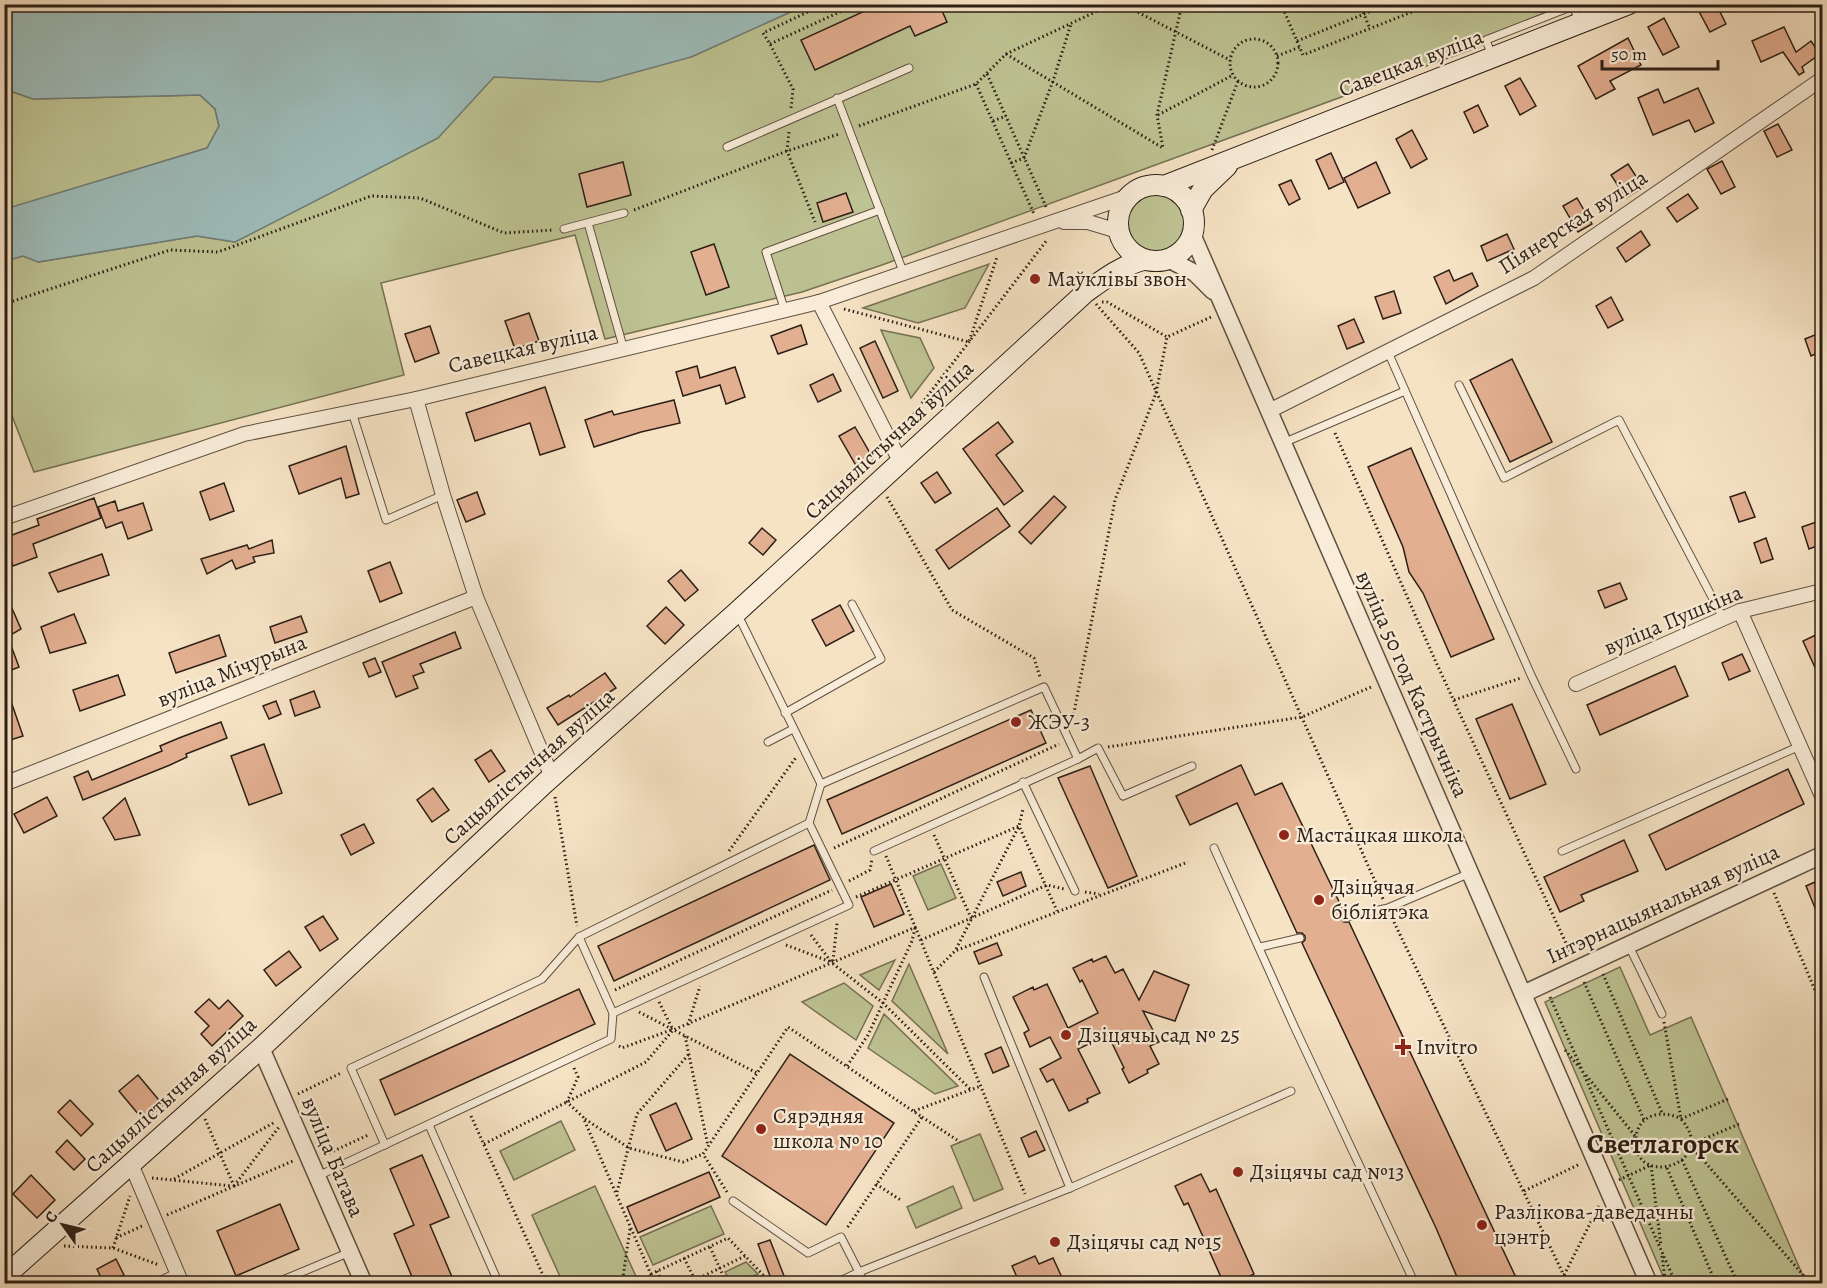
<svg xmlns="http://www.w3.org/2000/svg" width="1827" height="1288" viewBox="0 0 1827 1288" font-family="Alegreya,serif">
	<rect width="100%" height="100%" fill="#f6e3c4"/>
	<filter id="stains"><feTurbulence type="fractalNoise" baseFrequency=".00333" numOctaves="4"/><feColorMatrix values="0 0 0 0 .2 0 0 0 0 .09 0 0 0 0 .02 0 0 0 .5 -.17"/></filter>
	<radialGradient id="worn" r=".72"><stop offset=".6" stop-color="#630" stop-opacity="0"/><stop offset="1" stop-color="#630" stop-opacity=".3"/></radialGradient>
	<g fill="#bec393" stroke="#757154" stroke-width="1.5">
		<path d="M806,5H1574L1470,50L882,265L802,292L605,339L575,235L381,283L404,375L34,472L5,398V261L23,256L39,262L197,236L235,242L438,138L494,76L691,57Z"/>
		<path d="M4,89L33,99L200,95L215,109L219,126L207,148L5,210Z"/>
		<circle cx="1155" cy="224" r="30"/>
		<path d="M989,264L965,308L918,323L863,308Z"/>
		<path d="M881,330L920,338L934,368L911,398Z"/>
		<path d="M941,864L956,898L928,910L913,876Z"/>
		<path d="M895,960L879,990L860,975Z"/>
		<path d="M909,964L948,1054L892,1001Z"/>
		<path d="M1620,967L1650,1035L1691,1017L1803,1276L1785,1283H1666L1545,1002Z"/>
		<path d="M844,983L873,1006L856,1040L802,1002Z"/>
		<path d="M884,1014L958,1086L935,1094L868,1048Z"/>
		<path d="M561,1121L575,1150L514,1180L500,1151Z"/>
		<path d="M980,1134L1003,1189L974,1201L951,1146Z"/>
		<path d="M595,1186L639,1283H563L532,1215Z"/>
		<path d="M953,1186L962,1208L916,1228L907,1207Z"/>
		<path d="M711,1206L724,1234L653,1265L640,1237Z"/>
		<path d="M746,1262L758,1274L737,1283H731L725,1272Z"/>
	</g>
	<path fill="#9ebdbb" stroke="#707e79" stroke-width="1.5" d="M5,4H806V5L691,57L600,82L494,77L438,138L235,242L197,236L38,262L23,256L5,261V209L207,148L219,126L215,109L200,95L33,99L5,89Z"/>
	<g fill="#e3af91" stroke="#2c1f16" stroke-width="1.5">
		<path d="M880,4H939L947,22L915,36L910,26L815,70L801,40Z"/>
		<path d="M1695,4H1716L1726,24L1710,32Z"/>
		<path d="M1664,18L1679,47L1663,55L1648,27Z"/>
		<path d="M1784,27L1796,52L1811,41L1820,54L1802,67L1804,72L1799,75L1783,52L1761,62L1752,41Z"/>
		<path d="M1628,38L1641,65L1610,81L1615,89L1596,99L1578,66Z"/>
		<path d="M1520,78L1536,106L1520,115L1505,86Z"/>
		<path d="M1698,88L1714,123L1695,132L1689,120L1653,135L1638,98L1658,89L1664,103Z"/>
		<path d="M1478,105L1488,126L1474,133L1464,112Z"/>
		<path d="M1778,124L1792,150L1777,157L1764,131Z"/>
		<path d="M1412,130L1427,159L1411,168L1396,139Z"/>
		<path d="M1331,153L1344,182L1329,189L1316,160Z"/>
		<path d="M1722,161L1735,187L1721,194L1707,169Z"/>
		<path d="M623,162L631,195L587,207L579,174Z"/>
		<path d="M1376,162L1390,193L1358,208L1344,178Z"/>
		<path d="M1628,164L1643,187L1626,198L1611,175Z"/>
		<path d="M1291,180L1300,199L1289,205L1279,185Z"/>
		<path d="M846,193L853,212L823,222L817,203Z"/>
		<path d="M1688,194L1698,208L1677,222L1667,208Z"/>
		<path d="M1577,198L1592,224L1578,232L1563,206Z"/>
		<path d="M1641,231L1650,245L1626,262L1617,248Z"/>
		<path d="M1507,234L1514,249L1487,261L1481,246Z"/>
		<path d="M714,244L729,287L706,295L691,252Z"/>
		<path d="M1449,270L1454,281L1472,273L1478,286L1446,304L1434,277Z"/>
		<path d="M1394,291L1401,313L1383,319L1375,297Z"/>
		<path d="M1611,297L1623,320L1608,328L1596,306Z"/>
		<path d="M529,313L539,341L515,349L505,321Z"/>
		<path d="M1354,319L1364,342L1347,349L1338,326Z"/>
		<path d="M801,325L807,344L778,354L771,336Z"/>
		<path d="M430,326L439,353L415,362L405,334Z"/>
		<path d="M1822,332V351L1811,356L1805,339Z"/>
		<path d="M875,341L898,391L883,398L860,348Z"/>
		<path d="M1512,359L1552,442L1510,462L1470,380Z"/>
		<path d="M697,366L700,378L735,367L745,397L726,404L720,385L683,396L676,372Z"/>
		<path d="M833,374L841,391L818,402L810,385Z"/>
		<path d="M545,387L565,447L540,455L530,423L475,441L466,413Z"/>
		<path d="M674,400L680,423L641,432L594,447L585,420L612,411L614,415Z"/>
		<path d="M998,422L1013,442L996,455L1023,491L1004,505L963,449Z"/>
		<path d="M855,427L874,460L858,469L839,436Z"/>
		<path d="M346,446L359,494L346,498L341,478L299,494L289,466Z"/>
		<path d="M1411,448L1494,639L1451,657L1423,593L1409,572L1403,547L1368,467Z"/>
		<path d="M937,472L951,493L935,503L921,483Z"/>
		<path d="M224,483L234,511L210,520L200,492Z"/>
		<path d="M477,492L485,514L466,522L457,500Z"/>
		<path d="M1745,492L1755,517L1739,522L1730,497Z"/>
		<path d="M1054,496L1066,507L1031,544L1019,532Z"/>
		<path d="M94,498L101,518L33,544L37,557L13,566L4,538L39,525L37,519Z"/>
		<path d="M115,501L118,511L143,503L152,530L128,539L122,522L106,528L98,507Z"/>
		<path d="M997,508L1010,526L949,569L936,550Z"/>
		<path d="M1822,520V544L1809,549L1802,527Z"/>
		<path d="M762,528L776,540L763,555L749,543Z"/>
		<path d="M1766,538L1773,559L1761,563L1754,543Z"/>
		<path d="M272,540L274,553L253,557L255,562L236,569L232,560L207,574L201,559L247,545L249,549Z"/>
		<path d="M102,554L109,575L58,592L49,573Z"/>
		<path d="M390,562L402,593L380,602L368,571Z"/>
		<path d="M681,570L698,590L685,601L668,581Z"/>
		<path d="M1620,583L1627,599L1605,608L1598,591Z"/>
		<path d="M4,590L21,629L9,636L4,625Z"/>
		<path d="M840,605L854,631L826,646L812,620Z"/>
		<path d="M666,607L684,625L665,644L647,626Z"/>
		<path d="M74,614L86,643L50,653L41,627Z"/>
		<path d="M301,616L307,632L275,643L270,627Z"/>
		<path d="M4,632H6L19,667L4,673Z"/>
		<path d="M455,632L461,648L420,664L424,672L413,676L418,688L396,697L382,662Z"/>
		<path d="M1822,632V683L1803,641Z"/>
		<path d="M219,635L226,656L176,673L169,653Z"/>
		<path d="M1742,654L1750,671L1729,680L1722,663Z"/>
		<path d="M375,658L381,672L369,677L363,663Z"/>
		<path d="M1675,666L1688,696L1600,735L1587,705Z"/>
		<path d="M605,673L616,688L558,725L547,708L569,695L570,697Z"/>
		<path d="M118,675L125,695L80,711L73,690Z"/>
		<path d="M6,687L23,736L4,742V688Z"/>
		<path d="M314,691L320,707L295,716L290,700Z"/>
		<path d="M276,701L281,714L269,719L263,706Z"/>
		<path d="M1512,704L1546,784L1510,799L1476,719Z"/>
		<path d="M1031,710L1046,743L842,834L827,800Z"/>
		<path d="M221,722L227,738L186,754L187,757L170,765L83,800L74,777L88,771L92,780L162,751L160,746L179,738Z"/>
		<path d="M264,744L282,793L249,805L231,756Z"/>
		<path d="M491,750L505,771L489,782L475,760Z"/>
		<path d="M1241,765L1255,795L1282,783L1344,912L1341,919L1344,922H1349L1519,1284H1460L1436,1228L1302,943L1305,940V936L1302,933H1297L1237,803L1190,825L1176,796Z"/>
		<path d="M1090,766L1137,876L1108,888L1058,778Z"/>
		<path d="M1788,769L1804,804L1666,870L1649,835Z"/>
		<path d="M433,788L449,810L432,822L417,800Z"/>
		<path d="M47,797L57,816L24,833L14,814Z"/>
		<path d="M125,798L140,835L115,840L103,818Z"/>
		<path d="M364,824L374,843L351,855L341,835Z"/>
		<path d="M1624,840L1638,871L1581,895L1584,901L1560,912L1544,877Z"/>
		<path d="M814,845L830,880L614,981L598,946Z"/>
		<path d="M1021,872L1026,886L1003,896L997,882Z"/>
		<path d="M1822,879V925L1806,886Z"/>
		<path d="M891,884L904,914L874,927L861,897Z"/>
		<path d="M323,916L338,939L320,951L305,927Z"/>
		<path d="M997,943L1002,955L979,964L974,952Z"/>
		<path d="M289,951L301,967L276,986L264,970Z"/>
		<path d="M1106,956L1115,973L1123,969L1139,1000L1154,971L1189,985L1175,1021L1143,1011L1159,1042L1150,1046L1159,1064L1147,1070L1148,1073L1129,1083L1122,1069L1124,1068L1108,1035L1078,1049L1100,1093L1087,1099L1088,1102L1069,1111L1053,1079L1047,1082L1040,1069L1061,1058L1050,1037L1030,1047L1024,1033L1029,1030L1013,997L1033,987L1034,990L1047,984L1068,1028L1098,1013L1082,980L1080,982L1073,968L1092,959L1093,962Z"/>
		<path d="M579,989L595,1024L395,1115L380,1080Z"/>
		<path d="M209,999L219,1009L228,1000L243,1016L212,1046L201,1034L209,1026L195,1012Z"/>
		<path d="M1001,1047L1009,1066L993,1073L985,1054Z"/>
		<path d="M790,1054L894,1123L826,1225L722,1156Z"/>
		<path d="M138,1075L163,1105L144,1121L119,1091Z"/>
		<path d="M70,1100L93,1124L81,1136L58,1112Z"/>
		<path d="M676,1103L692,1139L666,1151L650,1115Z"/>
		<path d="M1036,1131L1045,1150L1029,1157L1021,1138Z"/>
		<path d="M67,1140L85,1159L74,1170L56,1152Z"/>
		<path d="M422,1155L449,1217L430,1225L455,1284H415L394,1234L414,1225L390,1169Z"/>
		<path d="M709,1172L720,1197L638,1233L627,1207Z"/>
		<path d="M1201,1174L1210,1192L1216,1189L1254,1274L1248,1277L1251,1284H1224L1188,1203L1184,1205L1175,1186Z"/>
		<path d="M31,1175L55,1200L37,1218L13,1194Z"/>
		<path d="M280,1204L299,1249L236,1276L217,1231Z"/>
		<path d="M770,1240L786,1281L779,1284H773L758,1244Z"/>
		<path d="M1035,1256L1039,1264L1053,1258L1065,1284H1020L1012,1266Z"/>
		<path d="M116,1259L124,1275L104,1284L97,1269Z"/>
	</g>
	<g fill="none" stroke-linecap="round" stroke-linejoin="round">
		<g stroke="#5e5042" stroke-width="9">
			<g id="service">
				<path d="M1492,56L1486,40L1573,6L1579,21"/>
				<path d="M837,98L904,274"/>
				<path d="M727,147L909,68"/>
				<path d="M588,223L624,350"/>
				<path d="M564,229L624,213"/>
				<path d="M785,311L766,252L880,210"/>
				<path d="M1388,352L1531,675L1576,769"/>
				<path d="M1459,385L1504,478L1619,420L1723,618"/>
				<path d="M352,412L386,520L443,495"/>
				<path d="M1283,443L1405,391"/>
				<path d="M785,713L881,659L852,604"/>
				<path d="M768,742L793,729"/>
				<path d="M1078,759L1098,748L1123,796L1192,766"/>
				<path d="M1023,782L1075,891"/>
				<path d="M821,784L1044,687L1078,759L874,851"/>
				<path d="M1214,848L1294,1026L1415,1284"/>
				<path d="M1562,851L1800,746"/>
				<path d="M1346,917L1388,908L1470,873"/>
				<path d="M1629,946L1662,1014"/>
				<path d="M1260,947L1300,938"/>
				<path d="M984,977L1070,1188"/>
				<path d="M613,1013L849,905L809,823"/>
				<path d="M429,1125L499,1284"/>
				<path d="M385,1145L351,1068L542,979L579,937"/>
				<path d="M318,1176L611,1039L613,1013L579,937L809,823L821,784L738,615"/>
				<path d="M733,1201L808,1253L841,1237L859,1272L834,1284"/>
				<path d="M153,1284L178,1272"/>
				<path d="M273,1284L350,1252"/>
				<path d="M864,1284L859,1272L1070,1188L1291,1091"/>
			</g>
		</g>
		<g stroke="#5e5042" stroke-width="16">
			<g id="minor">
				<path d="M1064,222H1088L1118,231"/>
				<path d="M819,302L901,463"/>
				<path d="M416,399L443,495L476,597L552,777"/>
				<path d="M1269,411L1534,278L1822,79"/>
				<path d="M4,518L244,434L416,399L819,302L1129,196"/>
				<path d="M1740,611L1822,796"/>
				<path d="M1576,684L1740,611L1822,591"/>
				<path d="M4,784L476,597"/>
				<path d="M131,1164L182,1284"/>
			</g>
		</g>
		<g stroke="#5e5042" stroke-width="19">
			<g id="tertiary">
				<path d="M1192,234L1649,1284"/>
				<path d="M1168,259L1195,273L1213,291"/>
				<path d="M1523,994L1822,855"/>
				<path d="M261,1048L364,1284"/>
			</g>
		</g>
		<g stroke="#2c1f16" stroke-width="22">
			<g id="secondary">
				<circle cx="1156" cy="223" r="38"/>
				<path d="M1164,186L1629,4"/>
				<path d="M1191,210L1203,189L1227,166"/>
				<path d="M4,1277L261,1048L546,782L737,612L1086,292C1104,279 1121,266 1143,260"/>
			</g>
		</g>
		<g stroke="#2c1f16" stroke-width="3" stroke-dasharray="1.5 3" stroke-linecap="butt">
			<path d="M1122,4L1230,60"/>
			<path d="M1281,4L1303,55L1432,4"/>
			<path d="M1360,4L1370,29"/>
			<circle cx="1254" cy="63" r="24"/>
			<path d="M1297,41L1389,4"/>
			<path d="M770,44L857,4"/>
			<path d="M1006,54L1163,148L1157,115L1182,4"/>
			<path d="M1277,56L1300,47"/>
			<path d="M987,74L1047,209"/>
			<path d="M976,84L1034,214"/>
			<path d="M791,108L793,89L770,44L763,33L825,4"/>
			<path d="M1158,115L1233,75"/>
			<path d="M993,121L1006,116"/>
			<path d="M859,126L976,84L1006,54L1112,4"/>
			<path d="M789,132L787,151L815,222"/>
			<path d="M1212,150L1238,81"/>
			<path d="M1011,163L1024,158L1053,81L1071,24"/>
			<path d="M634,210L787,151L839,134"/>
			<path d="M1102,302H1107L1167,337"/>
			<path d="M4,304L170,250L218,252L371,196L420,198L504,233L553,230"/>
			<path d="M1096,304L1139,353L1383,899"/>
			<path d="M844,309L969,342L997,257"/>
			<path d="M900,432L1047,240"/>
			<path d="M1335,433L1435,660L1571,954"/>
			<path d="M887,497L952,610L1034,658L1040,677"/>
			<path d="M1454,700L1521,678"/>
			<path d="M1072,723L1115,500L1156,393L1167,337L1211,317"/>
			<path d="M1108,747L1302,717L1371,687"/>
			<path d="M555,797L577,926"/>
			<path d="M934,835L971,918"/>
			<path d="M834,848L1059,744"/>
			<path d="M729,851L797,756"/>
			<path d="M886,856L1025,1194"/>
			<path d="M849,881L870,870L872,859"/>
			<path d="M1085,892L1099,894"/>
			<path d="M1774,893L1822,1007"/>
			<path d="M856,897L1019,826L1057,911"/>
			<path d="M1392,918L1568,1284"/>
			<path d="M811,935L832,963L883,1003L971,1090"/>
			<path d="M921,940L1047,885L1064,889"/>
			<path d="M786,945L831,962"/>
			<path d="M956,949L1019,826L1023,809"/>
			<path d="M833,961L837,923"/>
			<path d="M934,972L955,951L1188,862"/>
			<path d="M1603,974L1662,1113"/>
			<path d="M1584,982L1644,1120"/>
			<path d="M615,990L832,890"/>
			<path d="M1550,997L1676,1284"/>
			<path d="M659,1002L672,1028"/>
			<path d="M639,1012L757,1073"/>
			<path d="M1664,1022L1681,1119C1721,1164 1632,1190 1636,1139C1637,1114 1663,1109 1681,1119"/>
			<path d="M688,1025L700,986"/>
			<path d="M685,1036L708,1146"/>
			<path d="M619,1046L622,1048L671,1030"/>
			<path d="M1565,1050L1580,1068"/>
			<path d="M847,1066L868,1035L912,941L915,928"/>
			<path d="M574,1068L578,1077L567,1102L583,1117L655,1284"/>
			<path d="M1586,1075L1636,1137L1608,1151"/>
			<path d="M298,1094L341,1073"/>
			<path d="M914,1111L981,1086"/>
			<path d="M471,1116L547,1284"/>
			<path d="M922,1117L960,1142"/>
			<path d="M205,1119L234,1186"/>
			<path d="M585,1119L629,1148L683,1162L703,1154"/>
			<path d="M1681,1119L1728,1099"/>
			<path d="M1739,1124L1690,1145L1811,1284"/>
			<path d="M484,1144L646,1062L673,1030L916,927"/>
			<path d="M325,1155L368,1135"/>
			<path d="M1682,1160L1738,1284"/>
			<path d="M1667,1168L1716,1284"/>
			<path d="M152,1178L232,1186"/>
			<path d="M174,1179L275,1122"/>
			<path d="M1619,1180L1651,1165L1661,1246"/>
			<path d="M876,1184L902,1201"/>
			<path d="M234,1186L279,1127"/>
			<path d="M1524,1191L1580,1164"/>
			<path d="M617,1192L637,1114L689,1054"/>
			<path d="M727,1192L703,1154L788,1027L922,1117L847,1228"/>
			<path d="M167,1215L293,1161"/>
			<path d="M116,1238L142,1226"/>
			<path d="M64,1246L113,1248L159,1265"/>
			<path d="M710,1247L727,1284"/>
			<path d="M113,1248L130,1196"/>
			<path d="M1662,1256L1665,1279"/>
			<path d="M684,1258L697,1284"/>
			<path d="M657,1271L663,1284"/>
			<path d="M651,1274L728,1238L764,1276L748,1284"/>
			<path d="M1564,1275L1599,1206"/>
			<path d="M622,1284L630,1229"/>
			<path d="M687,1284L745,1256"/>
			<path d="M1811,1284L1822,1278"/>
		</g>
		<use href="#service" stroke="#f9edd9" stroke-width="7"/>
		<use href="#minor" stroke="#f9edd9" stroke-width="14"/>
		<use href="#tertiary" stroke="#f9edd9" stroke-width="16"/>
		<use href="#secondary" stroke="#f9edd9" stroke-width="20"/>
	</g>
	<g fill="#8f2418" stroke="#f9edd9" stroke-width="2">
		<circle cx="1035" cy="279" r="6"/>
		<circle cx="1016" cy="722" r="6"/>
		<circle cx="1284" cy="835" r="6"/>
		<circle cx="1319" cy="900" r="6"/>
		<circle cx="1066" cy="1035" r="6"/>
		<path d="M1400 1038h6v6h6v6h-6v6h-6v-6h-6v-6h6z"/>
		<circle cx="761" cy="1129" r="6"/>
		<circle cx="1238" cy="1172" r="6"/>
		<circle cx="1482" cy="1225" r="6"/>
		<circle cx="1055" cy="1242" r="6"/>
	</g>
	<g text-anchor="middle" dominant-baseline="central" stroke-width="4.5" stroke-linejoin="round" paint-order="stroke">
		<g font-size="22" fill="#2c1f16" stroke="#f9edd9">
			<text transform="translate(1411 63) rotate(-21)">Савецкая вуліца</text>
			<text transform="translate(1573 222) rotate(-33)">Піянерская вуліца</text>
			<text transform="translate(523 349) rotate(-13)">Савецкая вуліца</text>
			<text transform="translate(889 440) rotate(-43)">Сацыялістычная вуліца</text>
			<text transform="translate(1673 620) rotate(-23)">вуліца Пушкіна</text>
			<text transform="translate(232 671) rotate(-22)">вуліца Мічурына</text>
			<text transform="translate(1412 684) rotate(66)">вуліца 50 год Кастрычніка</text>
			<text transform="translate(529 767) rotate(-42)">Сацыялістычная вуліца</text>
			<text transform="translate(1663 904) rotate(-25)">Інтэрнацыянальная вуліца</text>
			<text transform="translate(171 1095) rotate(-42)">Сацыялістычная вуліца</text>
			<text transform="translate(333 1157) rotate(67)">вуліца Батава</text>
		</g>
		<g font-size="22" fill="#2c1f16" stroke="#f9edd9" text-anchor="start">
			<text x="1047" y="279">Маўклівы звон</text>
			<text x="1028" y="722">ЖЭУ-3</text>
			<text x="1296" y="835">Мастацкая школа</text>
			<text x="1331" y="887">Дзіцячая<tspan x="1331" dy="25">бібліятэка</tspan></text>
			<text x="1078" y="1035">Дзіцячы сад № 25</text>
			<text x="1416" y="1047">Invitro</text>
			<text x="773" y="1116">Сярэдняя<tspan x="773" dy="25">школа № 10</tspan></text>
			<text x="1250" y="1172">Дзіцячы сад №13</text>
			<text x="1494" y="1212">Разлікова-даведачны<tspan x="1494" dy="25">цэнтр</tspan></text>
			<text x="1067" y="1242">Дзіцячы сад №15</text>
		</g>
		<g font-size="28" font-weight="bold" fill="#2c1f16" stroke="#f9edd9">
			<text x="1663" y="1144">Светлагорск</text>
		</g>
	</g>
	<rect width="1827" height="1288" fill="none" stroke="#f6e3c4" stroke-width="24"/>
	<rect x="6" y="6" width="1815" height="1276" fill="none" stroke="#2c1f16" stroke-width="3"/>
	<rect x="12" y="12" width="1803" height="1264" fill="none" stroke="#2c1f16" stroke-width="1.5"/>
	<g transform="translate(63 1225) rotate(304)" stroke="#f9edd9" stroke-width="4.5" paint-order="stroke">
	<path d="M0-4.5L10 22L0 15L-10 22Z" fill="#2c1f16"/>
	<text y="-9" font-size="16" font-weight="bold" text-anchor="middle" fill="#2c1f16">С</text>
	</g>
	<path d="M1602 60v9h116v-9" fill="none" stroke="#2c1f16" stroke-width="3"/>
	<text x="1611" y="60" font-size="18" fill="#2c1f16" stroke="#f9edd9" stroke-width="4.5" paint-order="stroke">50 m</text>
	<rect width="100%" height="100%" filter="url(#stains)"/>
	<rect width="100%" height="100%" fill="url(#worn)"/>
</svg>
